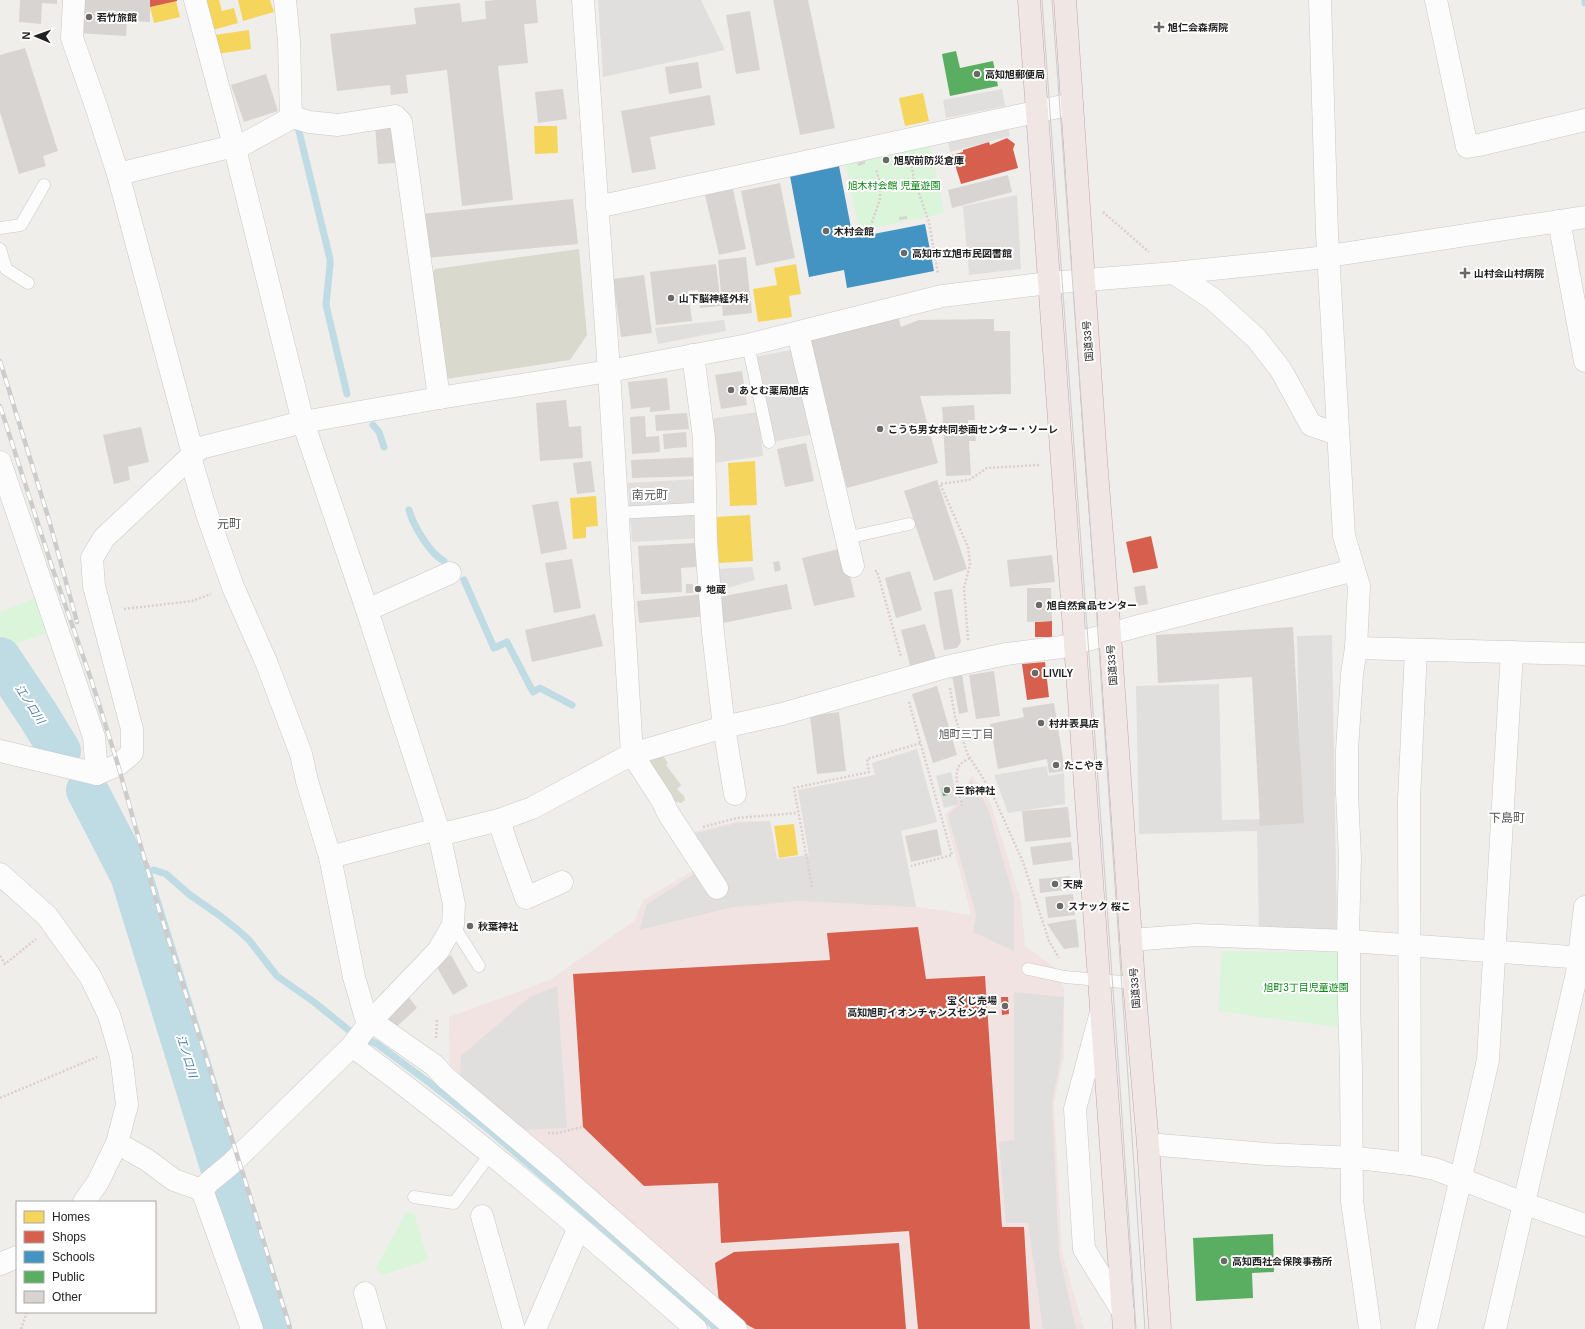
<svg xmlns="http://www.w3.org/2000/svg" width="1585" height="1329" viewBox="0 0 1585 1329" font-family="Helvetica,'Noto Sans JP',sans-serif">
	<rect width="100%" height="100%" fill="#f0eeeb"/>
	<path fill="#f1e3e1" d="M917,749L937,822L901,831L916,907L971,915L945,814L951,809L972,775L991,804L1021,901L1025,946L1053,966L1064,989V1057L1054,1102L1062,1253L1084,1329H748L735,1323L450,1074L449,1017L550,980L635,920L643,900L704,864L686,834L737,821H770L777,859L809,855L798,790L875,775L872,763Z"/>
	<path fill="#dededc" d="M951,772L959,804L944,808L936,776Z"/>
	<g fill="#d9d9cd">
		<path d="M579,249L587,335L570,360L440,380L427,280L435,269Z"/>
		<path d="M661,753L668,763L666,765L681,785L677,789L684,796L685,800L681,803L670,800L645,765Z"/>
	</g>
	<g fill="#daf5da">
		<path d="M929,140L944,213L859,231L844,157Z"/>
		<path d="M41,596L51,632L7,646L0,638V612Z"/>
		<path d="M1222,951L1341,952L1343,1028L1218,1011Z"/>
		<path d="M406,1212L414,1213L428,1260L382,1275L376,1268Z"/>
	</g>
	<g fill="#e0dfde">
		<path d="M598,0H701L725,50L603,77Z"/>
		<path d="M1002,89L1005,106L946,118L943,100Z"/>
		<path d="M1006,121L1010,136L950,152L947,136Z"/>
		<path d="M1017,195L1021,269L969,275L963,206Z"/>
		<path d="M724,320L726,331L658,344L655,328Z"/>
		<path d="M796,349L814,434L772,442L754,357Z"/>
		<path d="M758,412L763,456L714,463L708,419Z"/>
		<path d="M698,479L702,538L632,542L628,483Z"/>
		<path d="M752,567L755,580L717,591L715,569Z"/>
		<path d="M1332,635L1337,931L1259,932L1257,831L1139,834L1136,686L1219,684L1222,820L1301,818L1297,636Z"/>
		<path d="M917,749L937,822L901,831L916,907L800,901L733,907L639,930L647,904L708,865L690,835L736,823L770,821L777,859L809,855L798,790L875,775L872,763Z"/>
		<path d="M1047,766L1048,776L1064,773L1065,804L1008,813L994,775Z"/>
		<path d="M971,780L988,808L1014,898V951L973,932L976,914L948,815L960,804Z"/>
		<path d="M557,986L567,1128L516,1130L460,1084L461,1056L530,997Z"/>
		<path d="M1014,992L1064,997L1061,1058L1052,1102L1059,1254L1076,1329H1043L1028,1223H1006L999,1142L1014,1140Z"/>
	</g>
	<g fill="#f6d55c">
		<path d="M205,0H219L222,11L234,8L238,23L213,30Z"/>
		<path d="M238,0H270L274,12L243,21Z"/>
		<path d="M176,1L180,17L154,23L150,7Z"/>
		<path d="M249,30L251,49L217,54L214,35Z"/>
		<path d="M923,93L929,121L905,126L899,98Z"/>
		<path d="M534,126H557L558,153L535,154Z"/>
		<path d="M796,264L801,294L789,296L792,317L758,322L753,289L777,285L774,268Z"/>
		<path d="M755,461L757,505L730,506L728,463Z"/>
		<path d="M596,496L598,526L586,527V538L573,539L570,498Z"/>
		<path d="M750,515L753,561L719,563L716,517Z"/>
		<path d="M794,824L798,855L779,858L774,826Z"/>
	</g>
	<g fill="#d6604d">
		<path d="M150,0H177V1L150,7Z"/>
		<path d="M1007,138L1015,144L1013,149L1018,168L961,184L952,155L963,152V150L989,142L990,145Z"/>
		<path d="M1151,536L1158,568L1133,573L1126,542Z"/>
		<path d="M1052,621V637H1035V622Z"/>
		<path d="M1045,662L1049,697L1027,700L1022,664Z"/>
		<path d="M918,927L926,979L985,976L1002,1227H1024L1030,1329H918L909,1231L721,1243L718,1183L644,1186L583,1127L573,974L830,960L827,933Z"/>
		<path d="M1001,997H1008L1009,1014L1002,1015Z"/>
		<path d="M899,1243L906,1329H755L738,1320L719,1303L715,1263L734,1252Z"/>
	</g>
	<path fill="#4393c3" d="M839,166L853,238L925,224L934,271L847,288L844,270L809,277L790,176Z"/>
	<g fill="#5aae61">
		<path d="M956,51L960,68L993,61L998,86L950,96L942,54Z"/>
		<path d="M946,787L948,795L943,796L942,788Z"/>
		<path d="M1273,1234L1274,1272L1252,1273L1253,1298L1196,1301L1193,1238Z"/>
	</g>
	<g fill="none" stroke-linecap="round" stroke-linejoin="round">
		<g stroke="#bfdbe3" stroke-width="7">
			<path d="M1585,0V3"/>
			<path d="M297,123L330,259V265L326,305L347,394"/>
			<path d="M373,425L379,432L384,447"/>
			<path d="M409,510C413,525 430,554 444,561"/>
			<path d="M464,580L494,648L507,642L533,692L540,688L572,705"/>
			<path d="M154,870L166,874L190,895L219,915L238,930L249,940L277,976L314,1002L351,1032L377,1044L431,1084L489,1130L641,1261L717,1329"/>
		</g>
		<g stroke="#bfdbe3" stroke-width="42">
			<path d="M0,658L38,715L60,751"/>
			<path d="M87,790L131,875L271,1329"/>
		</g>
	</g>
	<g fill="#d7d4d2">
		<path d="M20,0H57V4L42,3L41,24L19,22Z"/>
		<path d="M78,0H150V22L127,21L126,36L77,33Z"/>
		<path d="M497,0H536L538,23L524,24L528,63L498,66L513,200L462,206L447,70L406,75L408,93L391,95L390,85L337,91L330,34L416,24L414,8L460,3L462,22L486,19L485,1Z"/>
		<path d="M773,0H808L835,128L800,135Z"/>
		<path d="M750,11L760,70L736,74L726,15Z"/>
		<path d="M25,48L58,151L43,156L46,166L19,174L0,112V55Z"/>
		<path d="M698,62L702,88L669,94L665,67Z"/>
		<path d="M266,74L278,111L244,122L231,85Z"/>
		<path d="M563,89L567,119L538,123L535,92Z"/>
		<path d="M710,95L715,125L650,137L656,169L632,173L621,111Z"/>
		<path d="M392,124L395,163L378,164L375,126Z"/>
		<path d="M865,161V164L858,166L857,163Z"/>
		<path d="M1008,175L1012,192L952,208L948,190Z"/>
		<path d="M780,183L795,258L756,266L741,191Z"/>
		<path d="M733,189L746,249L719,255L705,195Z"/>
		<path d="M573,199L578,244L426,258L421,214Z"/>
		<path d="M907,216V219L899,220V217Z"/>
		<path d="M746,257L752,313L723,316L718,260Z"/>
		<path d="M716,264L721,306L700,308L698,290L688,291L692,321L656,325L650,272Z"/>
		<path d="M644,275L652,333L621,337L613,279Z"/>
		<path d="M898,316L901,327L919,320L994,319V331H1010L1011,394L920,396L938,463L847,488L807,341Z"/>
		<path d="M742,371L747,405L721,409L715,375Z"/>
		<path d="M667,378L670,410L650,412V407L631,409L628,382Z"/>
		<path d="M566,400L569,427L581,426L583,458L540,461L536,403Z"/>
		<path d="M974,405L975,420H968L969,431H975L976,441H969L971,475L946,476L942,407Z"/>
		<path d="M687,413L689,429L656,431L655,415Z"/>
		<path d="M645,416L646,437L659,436L660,452L632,454L630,417Z"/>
		<path d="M141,427L149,462L128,467L130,480L114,484L103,435Z"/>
		<path d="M686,432L687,447L664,449L663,434Z"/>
		<path d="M806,443L814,481L785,487L777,449Z"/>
		<path d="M700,457L701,476L632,478L631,460Z"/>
		<path d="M591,461L595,492L577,494L573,463Z"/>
		<path d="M937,480L967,569L934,581L904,491Z"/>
		<path d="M558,501L567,549L541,554L532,505Z"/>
		<path d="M695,543L696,567L681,568L682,592L641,594L638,546Z"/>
		<path d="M843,548L855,597L814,606L802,558Z"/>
		<path d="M1052,555L1055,582L1010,587L1007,560Z"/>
		<path d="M572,559L581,608L554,613L545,563Z"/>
		<path d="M779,561L781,570L775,572L773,562Z"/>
		<path d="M910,571L922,610L896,618L885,578Z"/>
		<rect x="686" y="584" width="7" height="9"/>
		<path d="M787,584L792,609L723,623L719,597Z"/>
		<path d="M1145,585L1148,604L1137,606L1134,587Z"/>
		<path d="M1027,588H1051L1052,621L1027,622Z"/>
		<path d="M952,589L961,642L957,648L944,650L934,592Z"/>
		<path d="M704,594L706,616L639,623L637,601Z"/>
		<path d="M595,614L603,646L532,662L525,630Z"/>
		<path d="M925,624L937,662L911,669L901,630Z"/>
		<path d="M1293,627L1304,823L1260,826L1252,677L1158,683L1156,635Z"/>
		<path d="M994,671L1000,716L976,719L969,675Z"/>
		<path d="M962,674L968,712L959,714L952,675Z"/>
		<path d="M937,686L957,755L933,763L912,694Z"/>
		<path d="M1054,703L1065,771L1049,773L1047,759L998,769L990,724L1024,717L1022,708Z"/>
		<path d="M839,712L846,771L817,774L810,716Z"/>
		<path d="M1068,807L1071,837L1025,842L1022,811Z"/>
		<path d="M937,829L942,855L911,862L905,836Z"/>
		<path d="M1071,842L1073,860L1033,865L1030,847Z"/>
		<path d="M1070,876L1072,889L1040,893L1039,879Z"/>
		<path d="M1073,894L1075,915L1048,918L1045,897Z"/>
		<path d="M1076,919L1079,947L1064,949L1047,924Z"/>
		<path d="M451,955L468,986L453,995L435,964Z"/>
		<path d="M408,996L417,1008L394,1029L384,1017Z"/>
	</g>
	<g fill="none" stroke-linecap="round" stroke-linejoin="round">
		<g stroke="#c9c8c7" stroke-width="13">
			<g id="service">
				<path d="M0,228L21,225L44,185"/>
				<path d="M0,249L6,269L28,283"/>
				<path d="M748,345L769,442"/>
				<path d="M617,513L693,509"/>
				<path d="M846,538L909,524"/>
				<path d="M453,925L479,966"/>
				<path d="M1028,969L1065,977L1134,983"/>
				<path d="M414,1197L454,1203L491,1153"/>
			</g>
		</g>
		<g stroke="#c9c8c7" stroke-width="23">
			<g id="minor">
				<path d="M74,0L72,38L96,106L118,174L193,454"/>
				<path d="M195,0L235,149L303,422L367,610L438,829L454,904L453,925L438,951L371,1021L352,1046L232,1163L209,1182L202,1190"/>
				<path d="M285,0L289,41L291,118"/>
				<path d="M583,0L609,371L632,754L662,800L668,813L717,888"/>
				<path d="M1320,0L1327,234L1344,536L1359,586L1356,648L1352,674L1347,750V793L1350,858L1348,935L1349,946V1005L1351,1068L1352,1201L1370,1329"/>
				<path d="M1436,0L1467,147L1479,145L1585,120"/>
				<path d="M235,149L293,117L309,122L338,125L395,116L401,122L439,398"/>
				<path d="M118,174L234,146"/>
				<path d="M597,207L1072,104"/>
				<path d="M1559,221L1585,361"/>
				<path d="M1174,273L1213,299L1256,338L1281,370L1311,425L1338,434"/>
				<path d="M798,333L853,566"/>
				<path d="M693,355L704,438L706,543L713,633L724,727L735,794"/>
				<path d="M190,457L207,514L233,587L267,664L301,754L307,781L330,857L354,977L368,1025"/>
				<path d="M0,462L94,737L97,774"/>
				<path d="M367,610L450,573"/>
				<path d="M1356,648L1585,654"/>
				<path d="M0,751L97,774L118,765L132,753V729L94,586L92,558L104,538L200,448L303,422L439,398L609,371L748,345L942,296L1049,283L1174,273L1309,259L1585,217"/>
				<path d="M499,820C507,847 517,872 526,898L562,882"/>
				<path d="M439,835L499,820L532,808L632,754L724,727L782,714L946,667L1006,654L1062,647L1142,625L1354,570"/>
				<path d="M330,857L438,829"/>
				<path d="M0,874L47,916L90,976L109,1015L121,1056L127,1105L117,1143L98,1182L84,1202"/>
				<path d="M1131,940L1196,935L1349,941L1585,958"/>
				<path d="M1100,1016L1075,1109L1084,1249L1123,1312"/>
				<path d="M371,1021L434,1065L446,1078L553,1168L736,1329"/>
				<path d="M352,1046C472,1134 584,1231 696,1329"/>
				<path d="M117,1143L147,1160L174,1180L202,1190"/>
				<path d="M1148,1144L1266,1154L1357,1158L1410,1164L1435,1169L1523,1203L1585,1225"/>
				<path d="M1410,1164L1409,800L1416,650"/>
				<path d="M202,1190L252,1329"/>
				<path d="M482,1216L514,1329"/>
				<path d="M0,1264L17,1257"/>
				<path d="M365,1293L375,1329"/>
				<path d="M535,1329L579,1227"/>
				<path d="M1426,1329L1488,1060L1512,652"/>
				<path d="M1495,1329L1577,973L1585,907"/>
			</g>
		</g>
		<g stroke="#c5a2ac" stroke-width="23">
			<g id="trunk">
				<path d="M1029,0L1124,1329"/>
				<path d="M1065,0L1096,459L1110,635L1134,983L1148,1144L1160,1329"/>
			</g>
		</g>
		<g stroke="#dccecd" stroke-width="2.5" stroke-dasharray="2 2" stroke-linecap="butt">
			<path d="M911,162L914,179L929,222L938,274"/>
			<path d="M880,182L914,179"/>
			<path d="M1103,212L1149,252"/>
			<path d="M868,234L880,199V182L876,169"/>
			<path d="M875,571H877L901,657"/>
			<path d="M124,609L192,601L211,594"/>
			<path d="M968,640L964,588L970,564L968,547L940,484L969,480L987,468L1039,465"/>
			<path d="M950,688L955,717L967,753L991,791L1023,862L1049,941L1059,958"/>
			<path d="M909,702L952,855L911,866"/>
			<path d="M948,790L958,787"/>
			<path d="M962,806C960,796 954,778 958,768C960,763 966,760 970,758"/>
			<path d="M703,827L737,818L797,813"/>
			<path d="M812,887L794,788L869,772L867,759L921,743"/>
			<path d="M0,956L5,964L36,939"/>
			<path d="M436,1038L437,1018"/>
			<path d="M0,1098L97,1057"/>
			<path d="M548,1133H557L583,1127"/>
			<path d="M21,1329L27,1312"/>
		</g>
		<use href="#service" stroke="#fdfcfc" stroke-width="12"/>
		<use href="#minor" stroke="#fdfcfc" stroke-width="22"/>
		<use href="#trunk" stroke="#f0e6e4" stroke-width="22"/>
		<g stroke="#ccc" stroke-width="1">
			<path d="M1042,0L1121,1101L1136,1329"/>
			<path d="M1052,0L1096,604L1145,1329"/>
		</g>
		<g stroke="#ccc" stroke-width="4.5">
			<g id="rail">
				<path d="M0,361L49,520L77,622"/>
				<path d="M0,406L52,567L92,682L118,765L156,900L249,1193L290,1329"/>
			</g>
		</g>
		<use href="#rail" stroke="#fff" stroke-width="3" stroke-dasharray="9" stroke-linecap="butt"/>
	</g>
	<g fill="#6a6968" stroke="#fff" stroke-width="1.5">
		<circle cx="89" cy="17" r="4"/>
		<path d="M1157 21h4v4h4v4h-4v4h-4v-4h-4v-4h4z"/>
		<circle cx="977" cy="74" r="4"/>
		<circle cx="886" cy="160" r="4"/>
		<circle cx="826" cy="231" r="4"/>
		<circle cx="904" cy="253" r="4"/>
		<path d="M1463 267h4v4h4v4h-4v4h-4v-4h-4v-4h4z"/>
		<circle cx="671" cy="298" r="4"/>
		<circle cx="731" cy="390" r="4"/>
		<circle cx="880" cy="429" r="4"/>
		<circle cx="698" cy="589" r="4"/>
		<circle cx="1039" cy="605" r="4"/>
		<circle cx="1035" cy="673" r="4"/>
		<circle cx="1041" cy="723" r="4"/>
		<circle cx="1056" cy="765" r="4"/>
		<circle cx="947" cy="790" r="4"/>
		<circle cx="1055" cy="884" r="4"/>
		<circle cx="1060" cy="906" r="4"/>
		<circle cx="470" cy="926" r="4"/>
		<circle cx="1005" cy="1006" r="4"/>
		<circle cx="1224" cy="1261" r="4"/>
	</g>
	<g text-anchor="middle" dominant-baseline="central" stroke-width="4" stroke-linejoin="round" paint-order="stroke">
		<g font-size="10" font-weight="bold" fill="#222" stroke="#fff" text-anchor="start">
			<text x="97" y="17">若竹旅館</text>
			<text x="1168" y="27">旭仁会森病院</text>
			<text x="985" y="74">高知旭郵便局</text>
			<text x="894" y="160">旭駅前防災倉庫</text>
			<text x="834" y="231">木村会館</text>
			<text x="912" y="253">高知市立旭市民図書館</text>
			<text x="1474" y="273">山村会山村病院</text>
			<text x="679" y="298">山下脳神経外科</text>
			<text x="739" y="390">あとむ薬局旭店</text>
			<text x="888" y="429">こうち男女共同参画センター・ソーレ</text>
			<text x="706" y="589">地蔵</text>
			<text x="1047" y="605">旭自然食品センター</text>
			<text x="1043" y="673">LIVILY</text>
			<text x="1049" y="723">村井表具店</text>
			<text x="1064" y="765">たこやき</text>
			<text x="955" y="790">三鈴神社</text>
			<text x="1063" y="884">天牌</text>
			<text x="1068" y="906">スナック 桜こ</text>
			<text x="478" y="926">秋葉神社</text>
			<text x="997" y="1000" text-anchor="end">宝くじ売場<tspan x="997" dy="12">高知旭町イオンチャンスセンター</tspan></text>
			<text x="1232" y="1261">高知西社会保険事務所</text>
		</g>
		<g font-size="10" fill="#0c8416" stroke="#fff">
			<text x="894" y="185">旭木村会館 児童遊園</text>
			<text x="1306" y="987">旭町3丁目児童遊園</text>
		</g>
		<g font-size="10" fill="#222" stroke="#fff">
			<text transform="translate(1088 341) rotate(-94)">国道33号</text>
			<text transform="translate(1112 665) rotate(-94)">国道33号</text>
			<text transform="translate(1135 988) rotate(-94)">国道33号</text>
		</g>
		<g font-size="11" font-style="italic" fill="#4a7aab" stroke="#fff">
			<text transform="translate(30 704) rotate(57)">江ノ口川</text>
			<text transform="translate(187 1056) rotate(73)">江ノ口川</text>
		</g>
		<g font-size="11" fill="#555" stroke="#fff">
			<text x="966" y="734">旭町三丁目</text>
		</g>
		<g font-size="12" fill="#555" stroke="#fff">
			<text x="650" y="495">南元町</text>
			<text x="229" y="524">元町</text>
			<text x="1507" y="818">下島町</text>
		</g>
	</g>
	<rect x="16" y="1201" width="140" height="112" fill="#ffffff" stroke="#a7a7a7"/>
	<rect x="24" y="1211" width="20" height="12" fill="#f6d55c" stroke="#a7a7a7"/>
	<text x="52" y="1221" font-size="12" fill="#222222">Homes</text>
	<rect x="24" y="1231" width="20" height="12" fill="#d6604d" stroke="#a7a7a7"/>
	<text x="52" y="1241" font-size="12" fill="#222222">Shops</text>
	<rect x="24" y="1251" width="20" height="12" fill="#4393c3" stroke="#a7a7a7"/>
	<text x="52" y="1261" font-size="12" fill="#222222">Schools</text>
	<rect x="24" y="1271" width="20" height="12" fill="#5aae61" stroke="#a7a7a7"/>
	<text x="52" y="1281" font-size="12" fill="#222222">Public</text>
	<rect x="24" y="1291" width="20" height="12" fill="#d7d4d2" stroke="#a7a7a7"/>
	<text x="52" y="1301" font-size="12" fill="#222222">Other</text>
	<g transform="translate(36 36) rotate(272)" stroke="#ffffff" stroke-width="3" paint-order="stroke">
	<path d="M0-3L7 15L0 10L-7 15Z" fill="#222222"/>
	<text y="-6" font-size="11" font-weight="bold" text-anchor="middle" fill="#222222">N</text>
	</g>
</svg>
